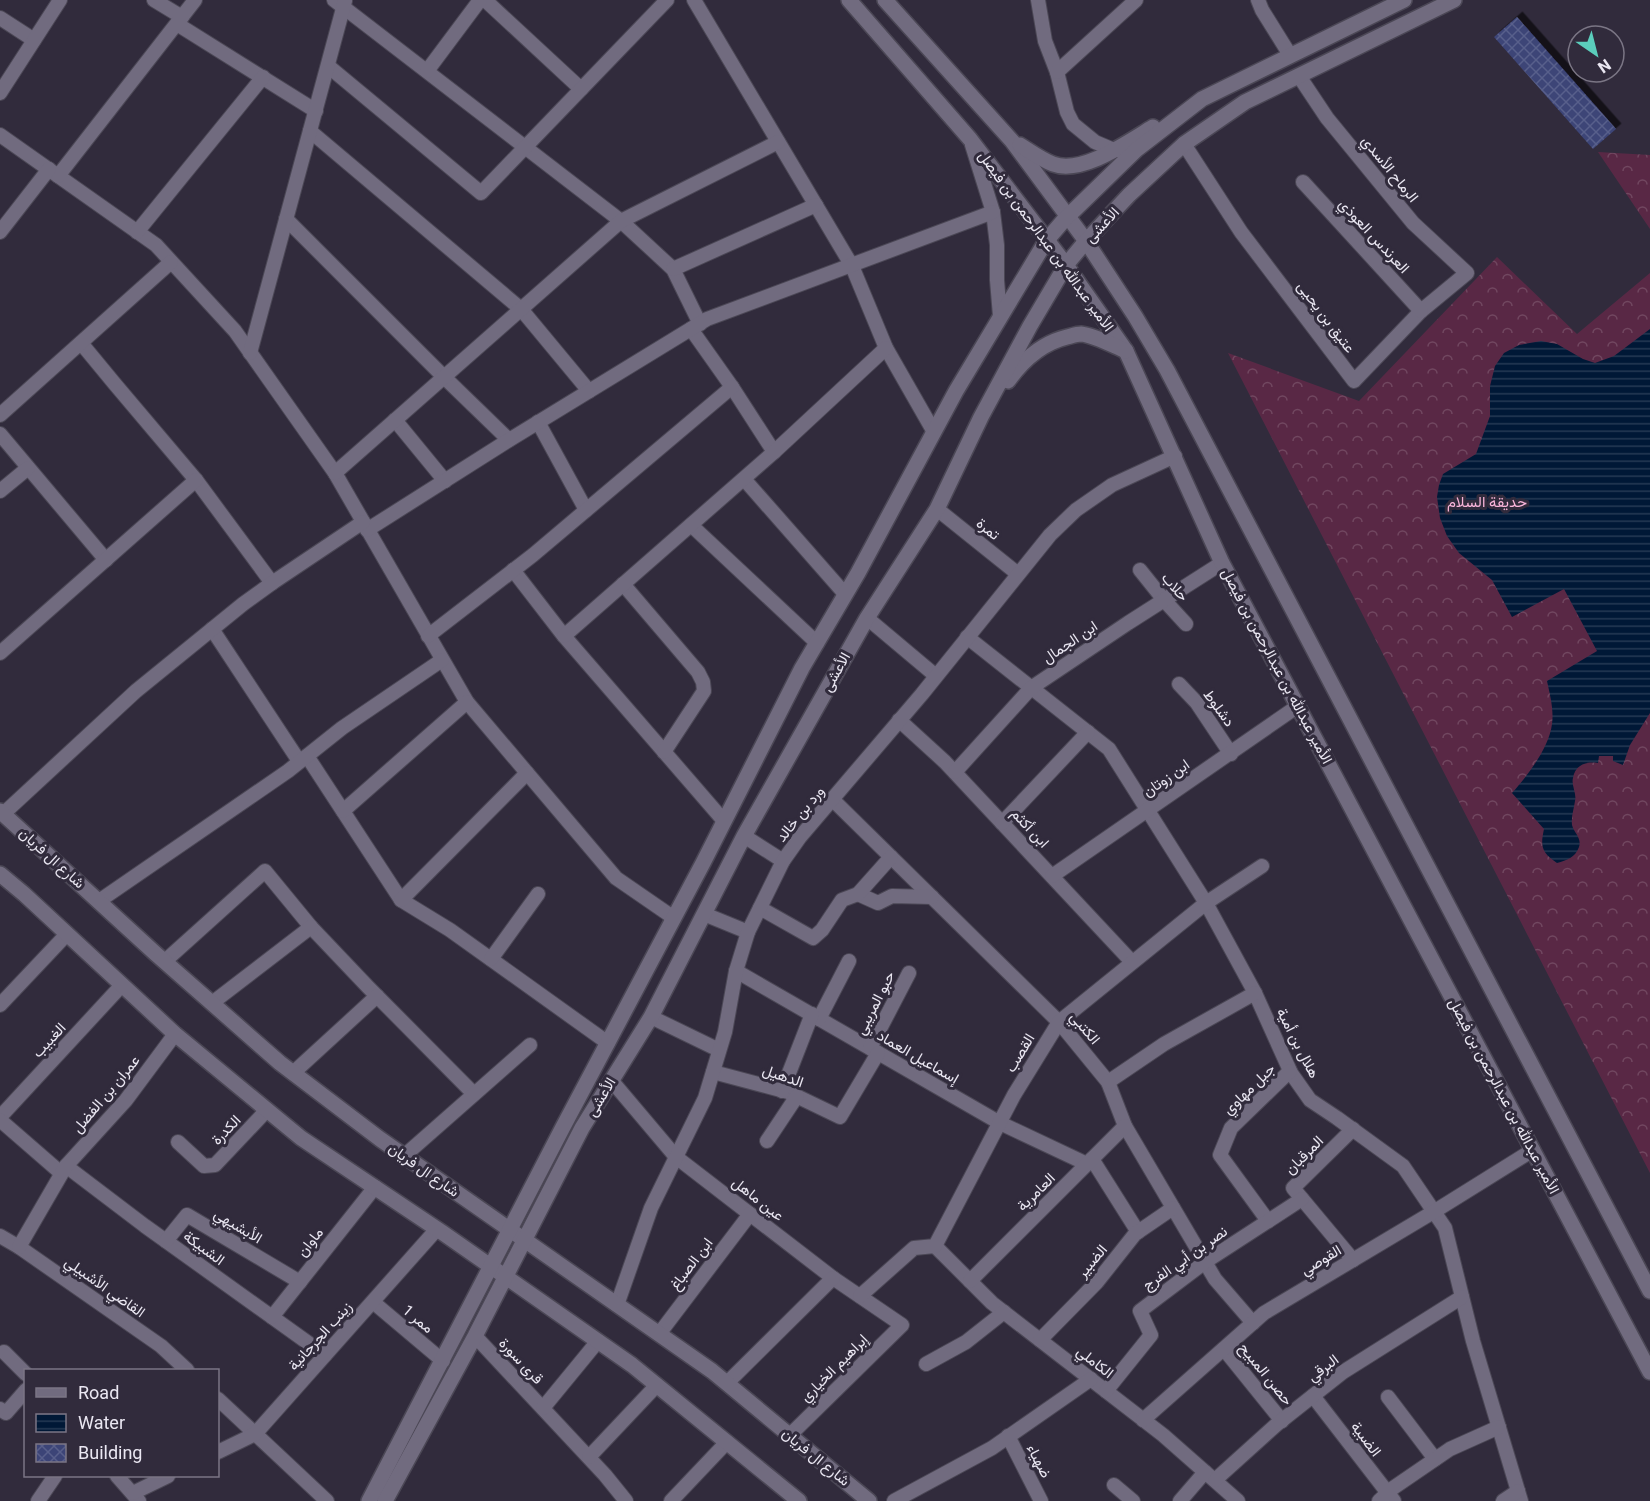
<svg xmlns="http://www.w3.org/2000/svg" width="1650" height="1501" viewBox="0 0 1650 1501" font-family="Roboto,Vazirmatn,sans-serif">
	<defs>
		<pattern id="forest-crowns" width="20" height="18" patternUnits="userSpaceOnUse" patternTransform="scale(1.5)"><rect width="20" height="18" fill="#592845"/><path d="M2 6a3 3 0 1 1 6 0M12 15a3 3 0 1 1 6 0" fill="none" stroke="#714760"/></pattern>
		<pattern id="water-rules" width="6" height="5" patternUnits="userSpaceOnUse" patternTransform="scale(1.5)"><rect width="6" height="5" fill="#001836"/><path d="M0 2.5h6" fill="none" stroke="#253a54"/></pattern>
		<pattern id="building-cross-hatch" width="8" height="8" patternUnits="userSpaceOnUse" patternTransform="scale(1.5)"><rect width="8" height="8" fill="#3c4477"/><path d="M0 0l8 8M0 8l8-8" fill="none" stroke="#585f8b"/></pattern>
		<filter id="shadow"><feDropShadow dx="5.5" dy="-5.5" stdDeviation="0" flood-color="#0009"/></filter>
	</defs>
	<rect width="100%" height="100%" fill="#312b3c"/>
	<g fill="url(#forest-crowns)">
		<path d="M1598,152L1650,155V229Z"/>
		<path d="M1497,257L1577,334L1650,273V1173L1228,353L1359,401Z"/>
	</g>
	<path fill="url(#water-rules)" d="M1650,329V713L1630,745L1623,765L1613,761V756H1599L1598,763C1586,761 1575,765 1573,778C1571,785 1577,794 1575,801C1574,809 1571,816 1572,825C1574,833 1582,838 1579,847C1575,858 1567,860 1557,863C1542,853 1540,847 1544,829L1512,793C1528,775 1549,748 1552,724C1554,710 1550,695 1547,681L1597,651L1564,589L1512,617L1492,580L1459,553L1447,536L1440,518L1437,497L1439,485L1443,474L1476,454L1490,416V386L1495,366L1504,353L1519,345L1541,341L1557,344L1583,359L1595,363L1614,356Z"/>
	<path fill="url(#building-cross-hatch)" filter="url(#shadow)" d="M1517,17L1616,129L1593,149L1494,37Z"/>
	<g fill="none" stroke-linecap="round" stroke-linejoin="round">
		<g stroke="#4b4755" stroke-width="16">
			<g id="street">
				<path d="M154,0L182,17"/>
				<path d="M334,0L621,221L673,269L700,324"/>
				<path d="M485,0L581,89"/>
				<path d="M694,0L852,266L886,348L934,432"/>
				<path d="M1038,0L1045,41L1057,72L1067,112L1073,124L1095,142L1114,150H1122"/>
				<path d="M1258,0L1262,10L1290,55"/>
				<path d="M0,18L34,40"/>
				<path d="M177,24L316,111"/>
				<path d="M328,66L481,193L667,0"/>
				<path d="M427,71L480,0"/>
				<path d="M1057,72L1136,0"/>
				<path d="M0,93L60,0"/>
				<path d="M310,131L521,309L589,391"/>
				<path d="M0,135L156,245L235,331L335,473L467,702L616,878L674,918"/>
				<path d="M1184,144L1241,232L1354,381L1421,311L1467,273L1413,223L1327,118L1299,76"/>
				<path d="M972,145L993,212L997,245V280L1000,316"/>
				<path d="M58,176L195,0"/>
				<path d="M1303,182L1421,311"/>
				<path d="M286,219L444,377L509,440"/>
				<path d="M0,232L49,169"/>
				<path d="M137,232L263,77"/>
				<path d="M673,269L816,205"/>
				<path d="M691,329L732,387L774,452"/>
				<path d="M81,343L114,383L196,480L272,583"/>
				<path d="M250,353L345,1"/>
				<path d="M0,415L171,262"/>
				<path d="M395,420L445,481"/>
				<path d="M538,422L586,510"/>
				<path d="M0,434L106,560"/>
				<path d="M335,473L621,221L778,142"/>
				<path d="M744,479L845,594"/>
				<path d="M0,491L28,468"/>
				<path d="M937,509L1018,574"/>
				<path d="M691,525L817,643"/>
				<path d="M367,530L509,440L707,319L993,212"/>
				<path d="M513,570L564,636L724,821"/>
				<path d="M1140,570L1164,600L1186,624"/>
				<path d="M623,584L698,672L703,682L704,691L664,752"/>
				<path d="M867,618L936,676"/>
				<path d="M212,629L299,761"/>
				<path d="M428,636L533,555L732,387"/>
				<path d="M564,636L774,452L886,348"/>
				<path d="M967,637L1109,749L1206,903L1255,993L1291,1073L1310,1100L1337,1118L1403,1166L1445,1228L1473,1341L1521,1501"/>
				<path d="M0,653L196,480"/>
				<path d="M1179,684L1197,703L1231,754"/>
				<path d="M899,720L945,762L1132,962"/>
				<path d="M307,756L401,900L450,930L608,1043"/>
				<path d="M955,772L1031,688L1128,623L1222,563"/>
				<path d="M832,799L1059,1022L1108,1082L1125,1126L1215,1279L1253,1323"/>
				<path d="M343,811L467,702"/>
				<path d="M3,814L136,691L243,604L272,583L363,522"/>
				<path d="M1002,823L1088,732"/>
				<path d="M744,836L783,861"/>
				<path d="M1052,876L1298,706"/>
				<path d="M858,894L878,903L892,896L932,897"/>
				<path d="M401,900L527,773"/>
				<path d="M99,901L288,771L342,728L442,660"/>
				<path d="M760,908L813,938L822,930L842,900L858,894L891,857"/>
				<path d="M704,914L748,932"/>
				<path d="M491,959L538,894"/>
				<path d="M165,961L265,871L311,927L368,987L474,1094"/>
				<path d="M736,971L1000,1123L1087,1164"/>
				<path d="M212,1003L311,927"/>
				<path d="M0,1005L67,934"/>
				<path d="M651,1017L719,1050"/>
				<path d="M819,1019L849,961"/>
				<path d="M870,1048L909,973"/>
				<path d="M713,1072L788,1092L840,1117L878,1053"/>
				<path d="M293,1073L377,996"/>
				<path d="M611,1080L676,1157L833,1278L902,1325L790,1435"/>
				<path d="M1108,1082L1164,1044L1255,993"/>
				<path d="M782,1091L812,1014"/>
				<path d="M0,1117L122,985"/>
				<path d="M0,1120L61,1173"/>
				<path d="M1353,1129L1293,1188L1353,1260"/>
				<path d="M767,1141L797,1096"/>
				<path d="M178,1142L204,1166L215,1165L267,1110"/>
				<path d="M404,1156L530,1045"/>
				<path d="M1092,1159L1138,1232"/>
				<path d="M66,1166L145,1226L325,1355"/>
				<path d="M1268,1221L1220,1155L1231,1128L1290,1071"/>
				<path d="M0,1236L19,1247L161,1346L187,1370"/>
				<path d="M166,1241L187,1215L300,1282"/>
				<path d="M935,1246L992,1303L1163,1435L1238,1501"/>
				<path d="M19,1247L66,1166L126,1100L175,1034"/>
				<path d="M970,1281L1125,1126"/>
				<path d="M860,1296L914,1248L935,1246L1014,1095L1059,1022L1206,903L1262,866"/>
				<path d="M373,1302L443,1361"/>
				<path d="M617,1305L651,1208L705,1098L725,1032L736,971L748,932L783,861L800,837L922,694L1050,535L1076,510L1112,485L1175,456"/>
				<path d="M272,1317L375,1187"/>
				<path d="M659,1334L750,1214"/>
				<path d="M475,1336L605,1475L626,1501"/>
				<path d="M1040,1340L1097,1282L1135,1234L1173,1208"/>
				<path d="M1224,1349L1282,1421"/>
				<path d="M4,1352L26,1374"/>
				<path d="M926,1364L966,1342L1004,1312"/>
				<path d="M727,1383L833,1278"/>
				<path d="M1106,1391L1151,1335L1140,1311L1205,1262L1302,1199"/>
				<path d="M1313,1396L1394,1501"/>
				<path d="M1388,1397L1435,1459"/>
				<path d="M218,1399L327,1501"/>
				<path d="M543,1408L598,1341"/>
				<path d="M0,1409L6,1413L26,1390"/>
				<path d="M1143,1420L1264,1313L1435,1211L1533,1150"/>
				<path d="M1008,1436L1041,1501"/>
				<path d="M218,1452L255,1434L437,1229"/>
				<path d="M589,1457L657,1385"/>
				<path d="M117,1476L139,1501"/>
				<path d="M1215,1480L1276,1425L1343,1372L1462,1297"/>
				<path d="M1114,1485L1133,1501"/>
				<path d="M133,1493L168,1476"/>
				<path d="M38,1501L55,1476"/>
				<path d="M671,1501L727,1442"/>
				<path d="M894,1501L992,1448L1091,1379"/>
				<path d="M1180,1501L1205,1472"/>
				<path d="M1379,1501L1393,1488L1450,1449L1499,1427"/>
				<path d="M1503,1501L1518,1491"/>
			</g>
		</g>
		<g stroke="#4b4755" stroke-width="18">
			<g id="secondary">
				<path d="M849,0L970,139L1066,265L1126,351L1222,563L1650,1372"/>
				<path d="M885,0L1012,141L1086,241L1135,316L1167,370L1650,1291"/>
				<path d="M1020,145C1031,152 1042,160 1053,164C1082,175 1128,142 1153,127"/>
				<path d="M1008,381C1023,360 1042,343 1067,337C1071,336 1077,334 1081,334C1094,335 1114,346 1126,351"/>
				<path d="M0,811L156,954L280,1063L380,1139L712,1371L869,1501"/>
				<path d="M0,874L24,894L175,1034L301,1138L443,1233L632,1365L799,1501"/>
				<path d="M369,1501L563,1127L703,863L802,668L858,573L956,391L1046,241L1064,220L1136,150L1202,99L1404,0"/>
				<path d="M385,1501L475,1336L582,1128L651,1017L744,836L867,618L937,509L981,417L1030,326L1066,265L1086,241L1129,195L1184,144L1245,102L1454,0"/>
			</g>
		</g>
		<use href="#street" stroke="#716b7f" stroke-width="14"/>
		<use href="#secondary" stroke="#716b7f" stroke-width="15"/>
	</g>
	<g text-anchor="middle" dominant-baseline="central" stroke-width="6" stroke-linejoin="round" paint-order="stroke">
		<g font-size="15" fill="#eae7f2" stroke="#312b3c">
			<text transform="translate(1390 169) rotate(51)">الرماح الأسدي</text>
			<text transform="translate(1102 225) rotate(-47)">الأعشى</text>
			<text transform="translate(1374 236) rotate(47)">العرندس العوذي</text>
			<text transform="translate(1046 241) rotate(54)">الأمير عبدالله بن عبدالرحمن بن فيصل</text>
			<text transform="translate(1326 317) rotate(53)">عتيق بن يحيى</text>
			<text transform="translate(988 529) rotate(39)">تمرة</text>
			<text transform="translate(1175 587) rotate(49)">حلاب</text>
			<text transform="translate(1070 642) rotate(-34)">ابن الجمال</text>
			<text transform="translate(1277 666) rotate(62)">الأمير عبدالله بن عبدالرحمن بن فيصل</text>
			<text transform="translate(836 672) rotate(-61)">الأعشى</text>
			<text transform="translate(1219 708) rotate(54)">دشلوط</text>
			<text transform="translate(1166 778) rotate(-35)">ابن زوتان</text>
			<text transform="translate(800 814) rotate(-51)">ورد بن خالد</text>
			<text transform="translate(1030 828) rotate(47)">ابن أكثم</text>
			<text transform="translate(52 858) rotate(42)">شارع ال فريان</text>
			<text transform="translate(875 1003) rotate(-63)">حبو المريبي</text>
			<text transform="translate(1085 1028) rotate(50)">الكتبي</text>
			<text transform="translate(49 1040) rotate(-47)">الغبيب</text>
			<text transform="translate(1298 1043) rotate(63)">هلال بن أمية</text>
			<text transform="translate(1020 1053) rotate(-59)">القصب</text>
			<text transform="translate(918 1057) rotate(30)">إسماعيل العماد</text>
			<text transform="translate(783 1076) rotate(19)">الدهيل</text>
			<text transform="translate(1249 1089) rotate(-44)">جبل مهاوي</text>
			<text transform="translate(106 1094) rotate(-50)">عمران بن الفضل</text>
			<text transform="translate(1504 1096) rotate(62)">الأمير عبدالله بن عبدالرحمن بن فيصل</text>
			<text transform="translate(601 1097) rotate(-59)">الأعشى</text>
			<text transform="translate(226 1130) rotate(-46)">الكدرة</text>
			<text transform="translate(1304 1155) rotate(-45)">المرقبان</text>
			<text transform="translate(424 1170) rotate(35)">شارع ال فريان</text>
			<text transform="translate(1036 1192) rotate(-45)">العامرية</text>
			<text transform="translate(758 1199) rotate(38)">عين ماهل</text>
			<text transform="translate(238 1226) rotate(31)">الأبشيهي</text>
			<text transform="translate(310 1242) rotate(-52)">ماوان</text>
			<text transform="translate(204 1248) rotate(36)">الشبيكة</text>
			<text transform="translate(1185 1258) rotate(-35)">نصر بن أبي الفرج</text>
			<text transform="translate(1321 1260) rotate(-31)">القوصي</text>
			<text transform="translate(1092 1261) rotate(-50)">الضبير</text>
			<text transform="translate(691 1264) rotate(-53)">ابن الصباغ</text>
			<text transform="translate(105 1287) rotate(35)">القاضي الأشبيلي</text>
			<text transform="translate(418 1319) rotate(40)">ممر 1</text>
			<text transform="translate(320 1336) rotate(-48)">زينب الجرجانية</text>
			<text transform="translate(521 1361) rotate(47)">قرى سورة</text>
			<text transform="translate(1095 1362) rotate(38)">الكاملي</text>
			<text transform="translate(834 1368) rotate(-45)">إبراهيم الخياري</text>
			<text transform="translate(1323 1368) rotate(-37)">البرقي</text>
			<text transform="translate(1266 1374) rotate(51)">حصن المبيح</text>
			<text transform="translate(1366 1439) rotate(53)">الضبية</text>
			<text transform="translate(816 1457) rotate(39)">شارع ال فريان</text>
			<text transform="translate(1039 1461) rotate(63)">ضهياء</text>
		</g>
		<g font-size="15" fill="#fbb6db" stroke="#312b3c">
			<text x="1487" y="502">حديقة السلام</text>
		</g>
	</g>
	<rect x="24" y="1369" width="195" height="108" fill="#312b3c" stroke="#7b7685" stroke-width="1.5"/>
	<rect x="36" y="1388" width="30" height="9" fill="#716b7f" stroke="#7b7685" stroke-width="1.5"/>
	<text x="78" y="1399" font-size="18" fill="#eae7f2">Road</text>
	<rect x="36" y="1414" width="30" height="18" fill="url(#water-rules)" stroke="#7b7685" stroke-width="1.5"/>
	<text x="78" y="1429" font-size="18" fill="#eae7f2">Water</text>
	<rect x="36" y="1444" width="30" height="18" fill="url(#building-cross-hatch)" stroke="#7b7685" stroke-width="1.5"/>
	<text x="78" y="1459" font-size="18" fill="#eae7f2">Building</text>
	<g transform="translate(1596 54) rotate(145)"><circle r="28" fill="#312b3c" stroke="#7b7685" stroke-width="1.5"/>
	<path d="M0-4.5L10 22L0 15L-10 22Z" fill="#5bcebc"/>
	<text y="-9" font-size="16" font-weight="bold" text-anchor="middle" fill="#eae7f2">N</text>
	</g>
</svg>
